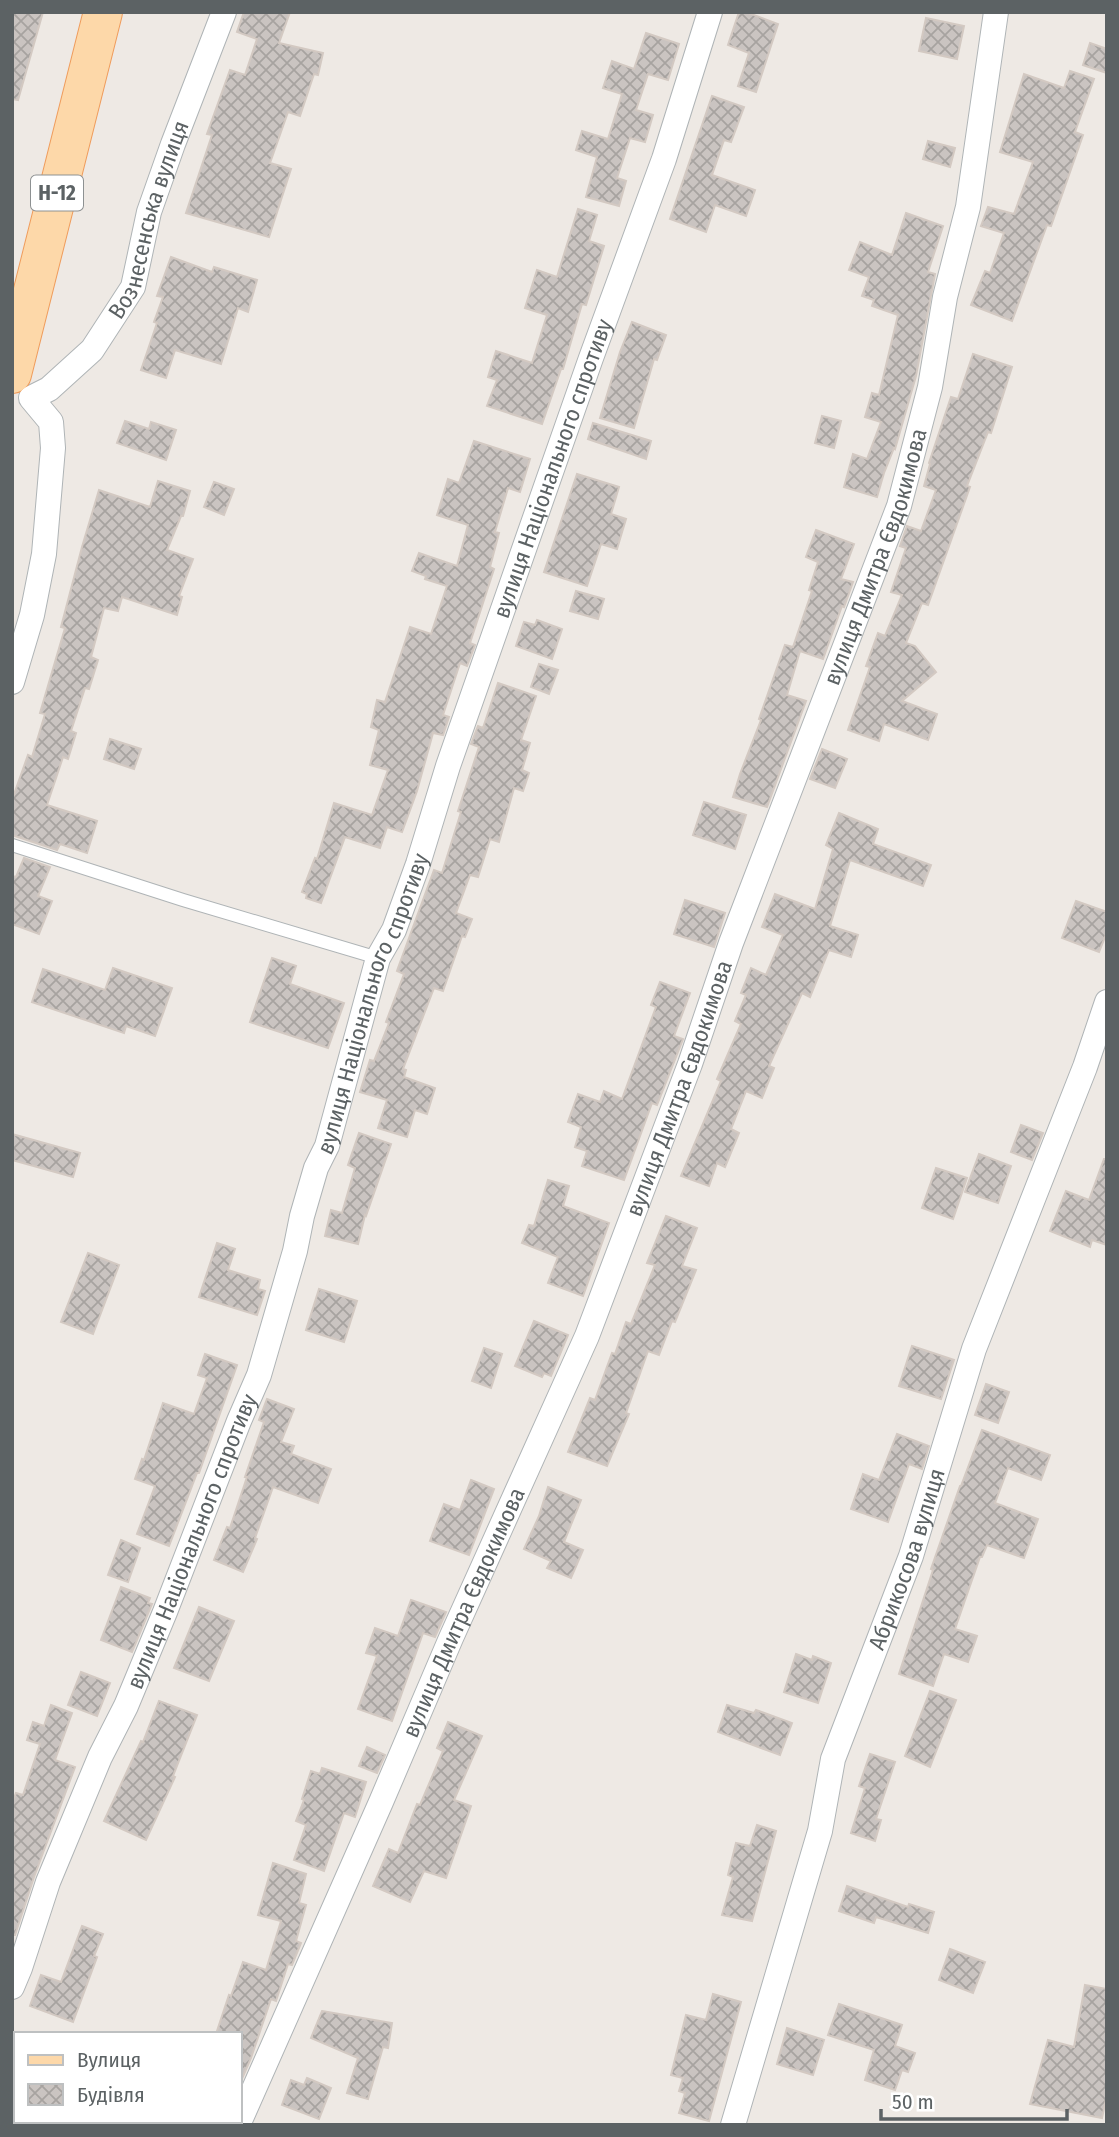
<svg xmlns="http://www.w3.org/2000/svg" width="1119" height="2137" viewBox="0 0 1119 2137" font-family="'Fira Sans Condensed',sans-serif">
	<defs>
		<pattern id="building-cross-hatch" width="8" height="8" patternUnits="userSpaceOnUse" patternTransform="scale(1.75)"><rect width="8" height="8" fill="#cac4c1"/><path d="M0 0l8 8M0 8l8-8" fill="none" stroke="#a7a3a0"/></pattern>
	</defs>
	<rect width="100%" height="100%" fill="#eee9e4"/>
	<g fill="url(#building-cross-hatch)" stroke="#d3c9c2" stroke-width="2">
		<path d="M12,12H43L18,100L12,99Z"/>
		<path d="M244,12H290L279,43L323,53L318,75L314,74L300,116L288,112L270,163L291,169L269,237L186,213L212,135L207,134L230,70L245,75L257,39L237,32Z"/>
		<path d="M739,12H746L778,24L756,92L738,86L749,53L728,45Z"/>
		<path d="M926,18L964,26L957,59L919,51Z"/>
		<path d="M646,33L679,44L668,80L648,74L636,110L653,115L645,142L630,138L617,178L626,181L619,206L586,197L597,157L576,150L582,131L608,139L622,94L603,88L612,61L634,69Z"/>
		<path d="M1090,43L1107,49V73L1083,65Z"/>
		<path d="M1070,71L1094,79L1075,132L1083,135L1051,226L1047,225L1012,321L971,305L985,271L990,273L1004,233L981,226L988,207L1014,214L1033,162L1000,152L1024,74L1064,88Z"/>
		<path d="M712,96L744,107L731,142L724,140L712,175L755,190L746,216L715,205L706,232L670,219Z"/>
		<path d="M928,141L955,148L950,167L923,159Z"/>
		<path d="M578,209L597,215L589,241L604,246L586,305L582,304L563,369H561L542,424L487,406L497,380L488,377L496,351L532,363L547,315L525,308L537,270L557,277Z"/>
		<path d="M906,213L943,226L928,272L935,274L916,376L895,449L894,448L884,473L877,497L844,487L853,454L867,459L881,422L865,417L872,393L879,395L898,315L872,306L874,300L862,296L869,277L849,270L860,242L892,255Z"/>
		<path d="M171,257L212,272L214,267L257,280L248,312L238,308L221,364L175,350L166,378L141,370L157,323L154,322L163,297L157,296Z"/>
		<path d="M632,322L666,335L657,360L654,359L634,428L600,418L620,352Z"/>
		<path d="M973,354L1012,367L991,433L988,432L967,486L970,487L928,605L922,603L906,643L915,646L936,672L902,701L937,714L928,740L884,724L879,741L848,730L870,667L866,666L878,633L885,636L902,595L891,592L906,548L900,546L907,526L921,531L936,490L924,486L930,464L929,463L951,397L958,399Z"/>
		<path d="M822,416L841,421L834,448L815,443Z"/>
		<path d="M125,421L149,429L151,422L176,430L166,460L117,443Z"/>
		<path d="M593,423L651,441L646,459L588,439Z"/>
		<path d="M474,441L530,459L520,492L508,488L495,532L499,533L490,567L494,569L470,643L475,645L467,666L460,663L443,715L449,717L443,735L433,733L417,791L402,832L387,827L380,848L345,837L321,903L306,898L307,894L302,892L315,858L317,859L334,803L372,815L388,770L370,765L379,730L371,727L377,700L385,702L410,627L431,634L447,586L425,579L426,576L412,571L419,553L457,566L468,525L437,515L448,479L459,483Z"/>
		<path d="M577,474L619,487L611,514L626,519L617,549L601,544L587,586L544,572Z"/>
		<path d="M158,481L190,491L183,516H181L167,550L193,559L179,596L182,597L177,615L122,597L118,611L104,608L91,657L98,660L89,689L85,688L71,731L76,733L68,759L63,757L47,805L97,821L87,853L60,844L57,850L12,835V800L28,755L32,757L45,714L40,713L65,628L61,627L82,547L99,490L150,507Z"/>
		<path d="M214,482L234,489L224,515L204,507Z"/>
		<path d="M816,530L854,544L841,579L853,582L844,607L842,606L823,659L800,651L787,695L806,701L767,807L733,797L740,774L761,720L759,719L785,645L793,647L812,591L809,590L818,562L806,557Z"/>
		<path d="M576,591L604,599L598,619L570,611Z"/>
		<path d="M537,620L562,629L552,659L516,646L524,622L535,625Z"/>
		<path d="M539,664L558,670L549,694L531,687Z"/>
		<path d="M498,683L536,696L521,740L530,743L522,770L529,773L523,791L514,788L499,842L490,839L478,877L470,875L456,913L472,919L465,937L462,936L443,991L434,988L403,1069L406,1070L404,1077L435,1088L427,1114L415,1110L407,1137L378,1128L387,1100L360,1092L370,1060L374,1061L389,1023L386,1022L404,974L397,971L398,968L434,870L442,873L461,812L458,811L479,747L471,744L478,726L483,728Z"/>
		<path d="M110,739L141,749L134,769L104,759Z"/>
		<path d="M822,749L847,759L835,788L810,779Z"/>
		<path d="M704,802L746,815L735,849L693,835Z"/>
		<path d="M839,813L878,829L873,844L931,865L923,886L850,860L830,926L858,935L851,957L829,950L810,997L802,993L769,1066L774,1068L762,1098L746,1091L731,1129L739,1133L725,1167L717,1163L709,1186L681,1176L721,1081L717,1079L741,1024L735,1021L746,995L741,993L751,968L766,975L783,935L762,927L775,894L815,909L833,849L826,845Z"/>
		<path d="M24,858L50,867L38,896L52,901L39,934L12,924V876L16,877Z"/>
		<path d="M685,900L725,913L714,947L674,934Z"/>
		<path d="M1076,901L1107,912V932L1099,952L1062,938Z"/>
		<path d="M272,958L296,966L290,984L344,1003L328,1048L250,1022Z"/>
		<path d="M113,968L172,988L155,1036L126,1026L124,1033L32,1002L43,969L105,990Z"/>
		<path d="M660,982L690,993L674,1036L683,1039L657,1105L652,1103L624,1180L582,1166L587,1151L575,1147L581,1127L568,1122L578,1094L600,1102L604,1091L622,1099L656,1007L651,1005Z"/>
		<path d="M1021,1125L1043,1133L1032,1160L1011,1152Z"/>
		<path d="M359,1133L391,1144L366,1216L365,1215L358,1244L325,1236L331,1210L342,1213L355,1168L348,1165Z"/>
		<path d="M12,1134L80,1153L73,1177L12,1160Z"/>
		<path d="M979,1154L1011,1166L998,1203L965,1192Z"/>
		<path d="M1104,1159H1107V1245L1092,1240L1090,1247L1050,1231L1066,1191L1089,1200Z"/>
		<path d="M936,1168L967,1178L953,1219L922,1208Z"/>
		<path d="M548,1180L569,1186L563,1206L609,1223L583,1296L548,1283L558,1257L522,1243L529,1225L534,1226Z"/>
		<path d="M666,1216L697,1228L682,1266L696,1270L675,1322L672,1321L659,1355L648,1351L626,1413L629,1414L607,1466L568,1452L590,1398L595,1400L612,1353L615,1354L626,1322L631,1324L655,1265L647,1263Z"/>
		<path d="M217,1243L235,1249L228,1270L260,1280L258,1289L265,1291L257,1315L199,1297Z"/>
		<path d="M88,1253L119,1265L93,1334L61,1322Z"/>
		<path d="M319,1289L357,1301L344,1342L306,1330Z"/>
		<path d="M534,1321L568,1335L551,1376L544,1373L542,1377L515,1366Z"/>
		<path d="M912,1346L954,1360L941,1399L899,1386Z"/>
		<path d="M484,1348L502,1354L491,1388L472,1381Z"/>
		<path d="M205,1354L237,1365L199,1473H197L169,1546L137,1534L155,1486L135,1479L142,1459L144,1460L163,1403L194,1414L207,1378L198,1375Z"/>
		<path d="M986,1384L1009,1392L998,1423L975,1415Z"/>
		<path d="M267,1399L294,1409L281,1442L294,1446L291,1454L331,1469L318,1503L273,1487L255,1538L257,1539L243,1572L214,1560L227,1527L230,1528L247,1477H245L264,1422L259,1420Z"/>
		<path d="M982,1430L1050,1455L1041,1480L1008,1468L995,1503L1038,1519L1024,1558L987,1545L982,1557H980L955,1629L977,1636L968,1662L944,1654L933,1686L899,1674L933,1570L931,1569L960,1486H961Z"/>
		<path d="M897,1434L929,1446L922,1469L909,1464L888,1522L851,1509L863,1474L879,1480Z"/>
		<path d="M471,1480L494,1489L469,1555L430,1541L444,1504L460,1510Z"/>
		<path d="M548,1487L581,1500L564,1542L583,1550L571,1578L547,1568L551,1561L524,1549L539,1516Z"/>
		<path d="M121,1540L140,1548L128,1582L108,1575Z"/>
		<path d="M121,1587L150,1598L148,1603L152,1604L132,1652L101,1640Z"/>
		<path d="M411,1600L446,1612L435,1637L423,1633L392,1721L358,1709L377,1656L366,1653L375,1628L398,1636Z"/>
		<path d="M199,1607L234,1621L209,1681L174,1668Z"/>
		<path d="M796,1654L812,1660L813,1656L831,1663L818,1703L784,1692Z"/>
		<path d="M81,1672L110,1683L97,1716L68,1705Z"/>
		<path d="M930,1691L956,1700L930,1767L905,1756Z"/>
		<path d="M159,1701L197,1715L173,1776L175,1777L146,1840L104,1821L141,1741L143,1742Z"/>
		<path d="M51,1705L72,1713L55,1760L75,1767L34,1877L15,1935H12V1803L16,1793L23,1795L40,1744L27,1740L33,1722L44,1726Z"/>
		<path d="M727,1705L754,1713L756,1710L792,1723L780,1755L718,1732Z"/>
		<path d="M448,1722L482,1736L454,1800L471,1806L446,1878L424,1871L410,1902L373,1886L389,1849L398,1853L417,1804L420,1805L443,1751L437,1748Z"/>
		<path d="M367,1747L385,1755L377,1773L359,1766Z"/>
		<path d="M870,1754L895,1762L876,1819L881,1820L875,1841L851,1833L865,1788L859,1786Z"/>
		<path d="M322,1768L366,1782L355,1817L344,1813L324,1871L294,1860L306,1825L296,1821L304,1800L302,1799L311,1771L320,1774Z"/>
		<path d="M757,1825L776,1831L752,1921L722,1915L733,1877L728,1875L736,1843L750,1846Z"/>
		<path d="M273,1863L306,1874L299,1903L306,1905L296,1941L301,1943L292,1965L288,1964L276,2001L271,1999L251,2058L241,2081L240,2034H216L229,1995L231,1996L243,1962L266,1970L281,1921L258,1915Z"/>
		<path d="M847,1886L908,1907L909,1904L934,1912L928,1933L876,1917L874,1923L839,1911Z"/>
		<path d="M82,1926L103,1934L94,1956L97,1957L73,2022L30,2006L41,1975L61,1982Z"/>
		<path d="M950,1949L985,1962L973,1993L939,1980Z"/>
		<path d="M1085,1985L1107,1989V2095L1102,2118L1030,2104L1048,2040L1074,2047Z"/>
		<path d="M713,1994L741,2002L709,2121L679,2113L685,2093L679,2091L683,2078L671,2075L686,2015L706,2020Z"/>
		<path d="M839,2004L902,2025L895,2046L915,2053L908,2072L902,2070L895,2090L865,2080L874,2050L828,2035Z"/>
		<path d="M322,2011L392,2023L388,2048L383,2047L368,2099L347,2093L358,2058L311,2038Z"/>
		<path d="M787,2028L824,2040L813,2075L777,2064Z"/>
		<path d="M307,2078L331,2088L319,2119L282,2105L291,2080L304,2085Z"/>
	</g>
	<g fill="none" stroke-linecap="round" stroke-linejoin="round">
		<g stroke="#afb4b6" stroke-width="14">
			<path id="service" d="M12,845L183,900L378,958"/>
		</g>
		<g stroke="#afb4b6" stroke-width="26">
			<g id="minor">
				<path id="s1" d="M12,682L32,615L44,554L53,448L51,422L31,398L49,389L92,350L133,287L149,212L173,144L224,12"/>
				<path id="s2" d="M12,1987L20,1968L48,1882L100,1757L126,1706L165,1612L239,1421L259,1375L295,1251L302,1216L316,1168L327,1146L378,958L394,930L418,864L448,766L591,358L664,159L710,12"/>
				<path id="s3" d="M238,2125L381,1802L451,1638L587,1336L690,1064L731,943L899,506L930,387L945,297L968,207L996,12"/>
				<path id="s4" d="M733,2125L820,1831L833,1759L911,1556L974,1349L1085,1067L1107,1002"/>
			</g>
		</g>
		<g stroke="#ef9c5c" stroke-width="40">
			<path id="primary" d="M12,374L103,12"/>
		</g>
		<use href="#service" stroke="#fff" stroke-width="12"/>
		<use href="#minor" stroke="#fff" stroke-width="24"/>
		<use href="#primary" stroke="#fdd8a9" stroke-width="38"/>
	</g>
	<g text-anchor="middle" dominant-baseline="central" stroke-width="5" stroke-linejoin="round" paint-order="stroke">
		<rect fill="#fff" stroke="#8d9192" stroke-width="2" x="31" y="175.5" width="52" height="35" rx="5"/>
		<g font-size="21" font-weight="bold" fill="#5c6264">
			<text x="57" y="193">Н-12</text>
		</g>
		<g font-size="23" fill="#5c6264" stroke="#fff">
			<text stroke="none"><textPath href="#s1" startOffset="518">Вознесенська вулиця</textPath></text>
			<text stroke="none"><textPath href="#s2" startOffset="1615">вулиця Національного спротиву</textPath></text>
			<text stroke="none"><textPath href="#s3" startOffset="1694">вулиця Дмитра Євдокимова</textPath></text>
			<text stroke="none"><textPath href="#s2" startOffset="1050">вулиця Національного спротиву</textPath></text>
			<text stroke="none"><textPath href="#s3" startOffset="1127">вулиця Дмитра Євдокимова</textPath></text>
			<text stroke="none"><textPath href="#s2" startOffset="481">вулиця Національного спротиву</textPath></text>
			<text stroke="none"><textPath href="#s4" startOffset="593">Абрикосова вулиця</textPath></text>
			<text stroke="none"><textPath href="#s3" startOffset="560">вулиця Дмитра Євдокимова</textPath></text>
		</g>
	</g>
	<rect width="1119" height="2137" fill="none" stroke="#5c6264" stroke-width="28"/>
	<rect x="14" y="2032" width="228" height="91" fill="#ffffff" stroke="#bec0c1" stroke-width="2"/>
	<rect x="28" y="2055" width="35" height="10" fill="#fdd8a9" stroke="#bec0c1" stroke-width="2"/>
	<text x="77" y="2067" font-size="21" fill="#5c6264">Вулиця</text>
	<rect x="28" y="2084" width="35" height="21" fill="url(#building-cross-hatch)" stroke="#bec0c1" stroke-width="2"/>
	<text x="77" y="2102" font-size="21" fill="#5c6264">Будівля</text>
	<path d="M881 2109v10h186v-10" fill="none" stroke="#5c6264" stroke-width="3.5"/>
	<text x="892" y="2109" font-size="21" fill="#5c6264" stroke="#ffffff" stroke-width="5" paint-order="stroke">50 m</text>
</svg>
